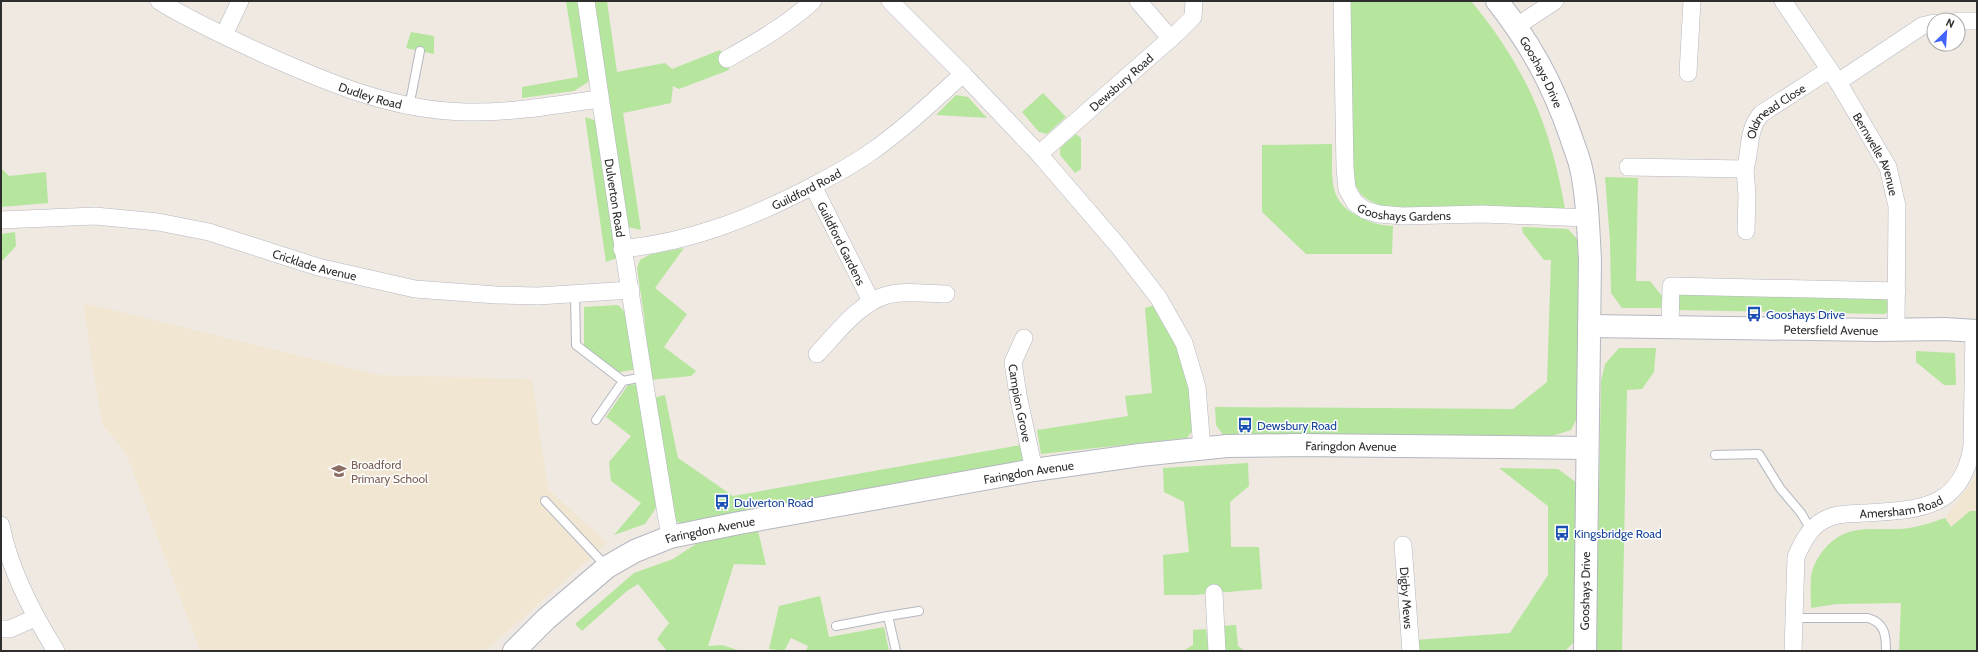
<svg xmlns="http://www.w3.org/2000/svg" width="1978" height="652" viewBox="0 0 1978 652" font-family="Cabin,sans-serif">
	<rect width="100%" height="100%" fill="#efe9e1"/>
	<g fill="#f0e6d1">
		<path d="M83,303L379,375L532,379L548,489L607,543L485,651H200L126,453L102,424Z"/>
		<path d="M1977,475V511H1970L1951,527L1945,518Z"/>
	</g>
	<g fill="#b6e59e">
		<path d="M566,1H579L591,80L574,91L522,98V87L578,77Z"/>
		<path d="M593,1H607L617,72L665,63L672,69L720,50L727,59L729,70L679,89L673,86L671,103L623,113L641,230L624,226Z"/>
		<path d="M1348,1H1471C1526,68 1550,124 1565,209L1389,208C1361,199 1357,196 1351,166Z"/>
		<path d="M411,32L434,36V54L406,48Z"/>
		<path d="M1043,93L1066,117L1047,134L1039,132L1022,112Z"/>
		<path d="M956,95L968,97L987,118L936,115Z"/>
		<path d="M585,117L597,121L617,258L606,262Z"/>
		<path d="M1076,134L1081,138V169L1075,173L1060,155V148Z"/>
		<path d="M1332,144C1333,174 1326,201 1358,216C1371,223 1378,225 1393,226L1392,254H1306L1262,212V145Z"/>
		<path d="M1,168L9,176L46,172L48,203L1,207Z"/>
		<path d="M1605,177L1638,178L1636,281H1650L1662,296L1661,308H1622L1611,293L1610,241Z"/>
		<path d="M1522,227L1568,229L1577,239L1579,280L1577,418L1571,430L1552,436L1366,434L1224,436L1216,425L1215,407L1513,409L1547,382L1551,260H1544L1523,233Z"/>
		<path d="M15,232L16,246L1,262V234Z"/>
		<path d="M684,248L655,288L687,314L664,347L696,371L691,376L650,380L644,316L637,268L640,260L651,254Z"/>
		<path d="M1678,294L1889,299V311L1885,314L1675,310Z"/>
		<path d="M618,305L629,316L637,369L615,373L584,348V307Z"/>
		<path d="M1155,305L1172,332L1189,386L1193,430L1187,438L1041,454L1037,430L1128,416L1125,396L1152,393L1145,308Z"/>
		<path d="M1619,348H1656L1654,372L1642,389L1627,390L1622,651H1596L1601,381L1605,364Z"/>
		<path d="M1916,351L1955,353L1956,385H1944L1916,362Z"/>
		<path d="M639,384L656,508L645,524L614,535L641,503L611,481L609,462L631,436L606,417L628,385Z"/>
		<path d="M665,395L678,458L733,496L1021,445L1025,461L683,524L673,520L653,398Z"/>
		<path d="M1248,463L1249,486L1230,502L1231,547H1259L1262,589L1194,595H1164L1163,555L1189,552L1184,502L1164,492L1163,468Z"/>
		<path d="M1499,468L1558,469L1577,483L1574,642L1566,650L1562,651H1417L1416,640L1510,633L1548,575V506Z"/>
		<path d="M1970,511H1977V651H1899L1901,603L1837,604L1811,608C1811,598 1810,587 1811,577C1812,568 1817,559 1822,552C1844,523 1869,530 1900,529C1916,528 1930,523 1945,518L1951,527Z"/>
		<path d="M758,531L766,565L734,564L708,646L722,645L741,651H667L657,639L669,623L638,584L627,591L582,631L575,624L634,573L673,559L699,542Z"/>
		<path d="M820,596L829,637L884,627L889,651H806L808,646L791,638L784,651L769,649L779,606Z"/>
		<path d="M1236,625L1238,646L1245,651H1225L1223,626Z"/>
		<path d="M1206,629L1209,651H1183L1193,645V630Z"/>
	</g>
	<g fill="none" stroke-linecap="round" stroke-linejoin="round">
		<g stroke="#b4b7c1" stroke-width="10">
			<g id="lane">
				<path d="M409,107L420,51"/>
				<path d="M575,294L576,345L623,381"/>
				<path d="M596,420L623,381L643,377"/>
				<path d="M1715,455L1759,454L1780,488L1801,513L1811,530"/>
				<path d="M545,501L606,566"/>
				<path d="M888,616L919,611"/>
				<path d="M1794,618H1868C1885,623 1886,635 1886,651"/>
				<path d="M836,626L888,616L896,651"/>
			</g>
		</g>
		<g stroke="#b4b7c1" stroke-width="18">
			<g id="street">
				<path id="s1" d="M159,1C191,21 225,36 259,52C326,82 393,111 467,112C511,113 556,105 599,99"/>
				<path id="s2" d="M586,1C612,180 640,359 670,537"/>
				<path d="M890,1L963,74L1039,154L1119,247L1158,297L1184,343L1197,387L1202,449"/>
				<path d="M1138,1L1171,39"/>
				<path id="s3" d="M1342,1L1345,168L1347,189L1355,203L1365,210L1379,214L1403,216L1482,214L1588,218"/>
				<path id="s4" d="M1783,1L1838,82L1888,167L1897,206L1896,330"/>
				<path d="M1958,21H1977"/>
				<path d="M1517,26L1555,1"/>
				<path d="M224,35L240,1"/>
				<path d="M727,59C757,42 788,24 813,1"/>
				<path d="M1688,73L1692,1"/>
				<path d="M1838,82L1922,26L1934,23"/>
				<path id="s5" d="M1039,154L1178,32L1193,17L1194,1"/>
				<path id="s6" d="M1628,167L1745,169C1751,150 1747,130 1761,114L1829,70"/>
				<path d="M1745,169L1747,195L1746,231"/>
				<path id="s7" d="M813,186L871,301"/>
				<path id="s8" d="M1,220L95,216L158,222L209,232L318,267L415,289L496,295L538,296L631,290"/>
				<path id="s9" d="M622,249C689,242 746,220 805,190C828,178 850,167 871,152C904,129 933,101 963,74"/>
				<path d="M1670,328L1671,286L1897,291"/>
				<path id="s10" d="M1024,338L1013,362L1018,395L1034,470"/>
				<path d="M817,354C837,333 859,303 887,295C905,290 928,294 946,294"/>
				<path d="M1,525C9,568 33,614 56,651"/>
				<path id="s11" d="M1403,545L1411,651"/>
				<path d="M1214,593L1217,651"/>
				<path d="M1,629H10L35,618"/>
				<path id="s12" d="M1793,651L1796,557C1802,543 1809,529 1822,521C1835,513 1850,514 1864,513C1917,510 1962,510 1972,446L1974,331"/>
			</g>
		</g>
		<g stroke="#b4b7c1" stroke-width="24">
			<g id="secondary">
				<path id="s13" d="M1497,1C1531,44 1553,85 1571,137C1574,147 1579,158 1581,168C1588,198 1588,229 1590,259L1585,651"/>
				<path id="s14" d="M1589,326L1878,330L1944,329L1977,331"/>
				<path id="s15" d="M514,651L546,619L607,567L635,551L670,537L739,523L1034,470L1140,455L1227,446L1299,445L1587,448"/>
			</g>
		</g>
		<use href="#lane" stroke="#fff" stroke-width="8"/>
		<use href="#street" stroke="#fff" stroke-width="17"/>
		<use href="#secondary" stroke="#fff" stroke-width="22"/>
	</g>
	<defs>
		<g id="bus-bare" transform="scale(1.2)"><path d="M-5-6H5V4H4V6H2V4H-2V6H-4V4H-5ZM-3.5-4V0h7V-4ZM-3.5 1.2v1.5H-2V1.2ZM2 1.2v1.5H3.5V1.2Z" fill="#1a4fb4" stroke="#fff" stroke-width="2.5" paint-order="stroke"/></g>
		<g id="school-bare" transform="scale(1.2)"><path d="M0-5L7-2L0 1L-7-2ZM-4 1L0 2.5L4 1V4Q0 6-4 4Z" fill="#8d6e63" stroke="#fff" stroke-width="2.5" paint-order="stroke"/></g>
	</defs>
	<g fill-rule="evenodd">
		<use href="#bus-bare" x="1754" y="314"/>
		<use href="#bus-bare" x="1245" y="425"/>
		<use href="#school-bare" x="339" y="471"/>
		<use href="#bus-bare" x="722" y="502"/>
		<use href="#bus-bare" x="1562" y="533"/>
	</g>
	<g text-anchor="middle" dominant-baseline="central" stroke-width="3" stroke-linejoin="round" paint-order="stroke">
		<g font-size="12" fill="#2e2e2e" stroke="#fff">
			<text stroke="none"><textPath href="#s13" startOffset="84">Gooshays Drive</textPath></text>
			<text stroke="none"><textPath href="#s5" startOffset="109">Dewsbury Road</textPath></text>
			<text stroke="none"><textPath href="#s1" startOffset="232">Dudley Road</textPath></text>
			<text stroke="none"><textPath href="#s6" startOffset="187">Oldmead Close</textPath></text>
			<text stroke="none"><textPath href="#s4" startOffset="180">Bernwelle Avenue</textPath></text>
			<text stroke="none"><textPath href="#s9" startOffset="195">Guildford Road</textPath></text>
			<text stroke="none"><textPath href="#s2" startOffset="199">Dulverton Road</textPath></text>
			<text stroke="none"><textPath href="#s3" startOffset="256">Gooshays Gardens</textPath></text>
			<text stroke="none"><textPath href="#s7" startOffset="64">Guildford Gardens</textPath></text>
			<text stroke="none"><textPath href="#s8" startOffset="320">Cricklade Avenue</textPath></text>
			<text stroke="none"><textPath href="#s14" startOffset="242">Petersfield Avenue</textPath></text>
			<text stroke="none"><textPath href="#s10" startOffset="68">Campion Grove</textPath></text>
			<text stroke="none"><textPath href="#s15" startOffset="884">Faringdon Avenue</textPath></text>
			<text stroke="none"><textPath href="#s15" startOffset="560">Faringdon Avenue</textPath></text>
			<text stroke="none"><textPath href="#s12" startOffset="220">Amersham Road</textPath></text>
			<text stroke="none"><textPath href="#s15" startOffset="236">Faringdon Avenue</textPath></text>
			<text transform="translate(1585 591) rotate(-89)">Gooshays Drive</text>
			<text stroke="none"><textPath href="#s11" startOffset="53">Digby Mews</textPath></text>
		</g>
		<g font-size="12" fill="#164399" stroke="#fff" text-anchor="start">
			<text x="1766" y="314">Gooshays Drive</text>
			<text x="1257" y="425">Dewsbury Road</text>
			<text x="734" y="502">Dulverton Road</text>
			<text x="1574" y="533">Kingsbridge Road</text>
		</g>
		<g font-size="12" fill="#785e54" stroke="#fff" text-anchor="start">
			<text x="351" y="464">Broadford<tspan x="351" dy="14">Primary School</tspan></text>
		</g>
	</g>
	<rect width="1978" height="652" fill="none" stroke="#2e2e2e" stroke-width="4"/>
	<g transform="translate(1946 32) rotate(25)"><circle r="19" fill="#ffffff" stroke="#ababab"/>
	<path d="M0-3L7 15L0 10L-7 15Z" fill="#4264fb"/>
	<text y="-6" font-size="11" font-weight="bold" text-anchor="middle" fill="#2e2e2e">N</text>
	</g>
</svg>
